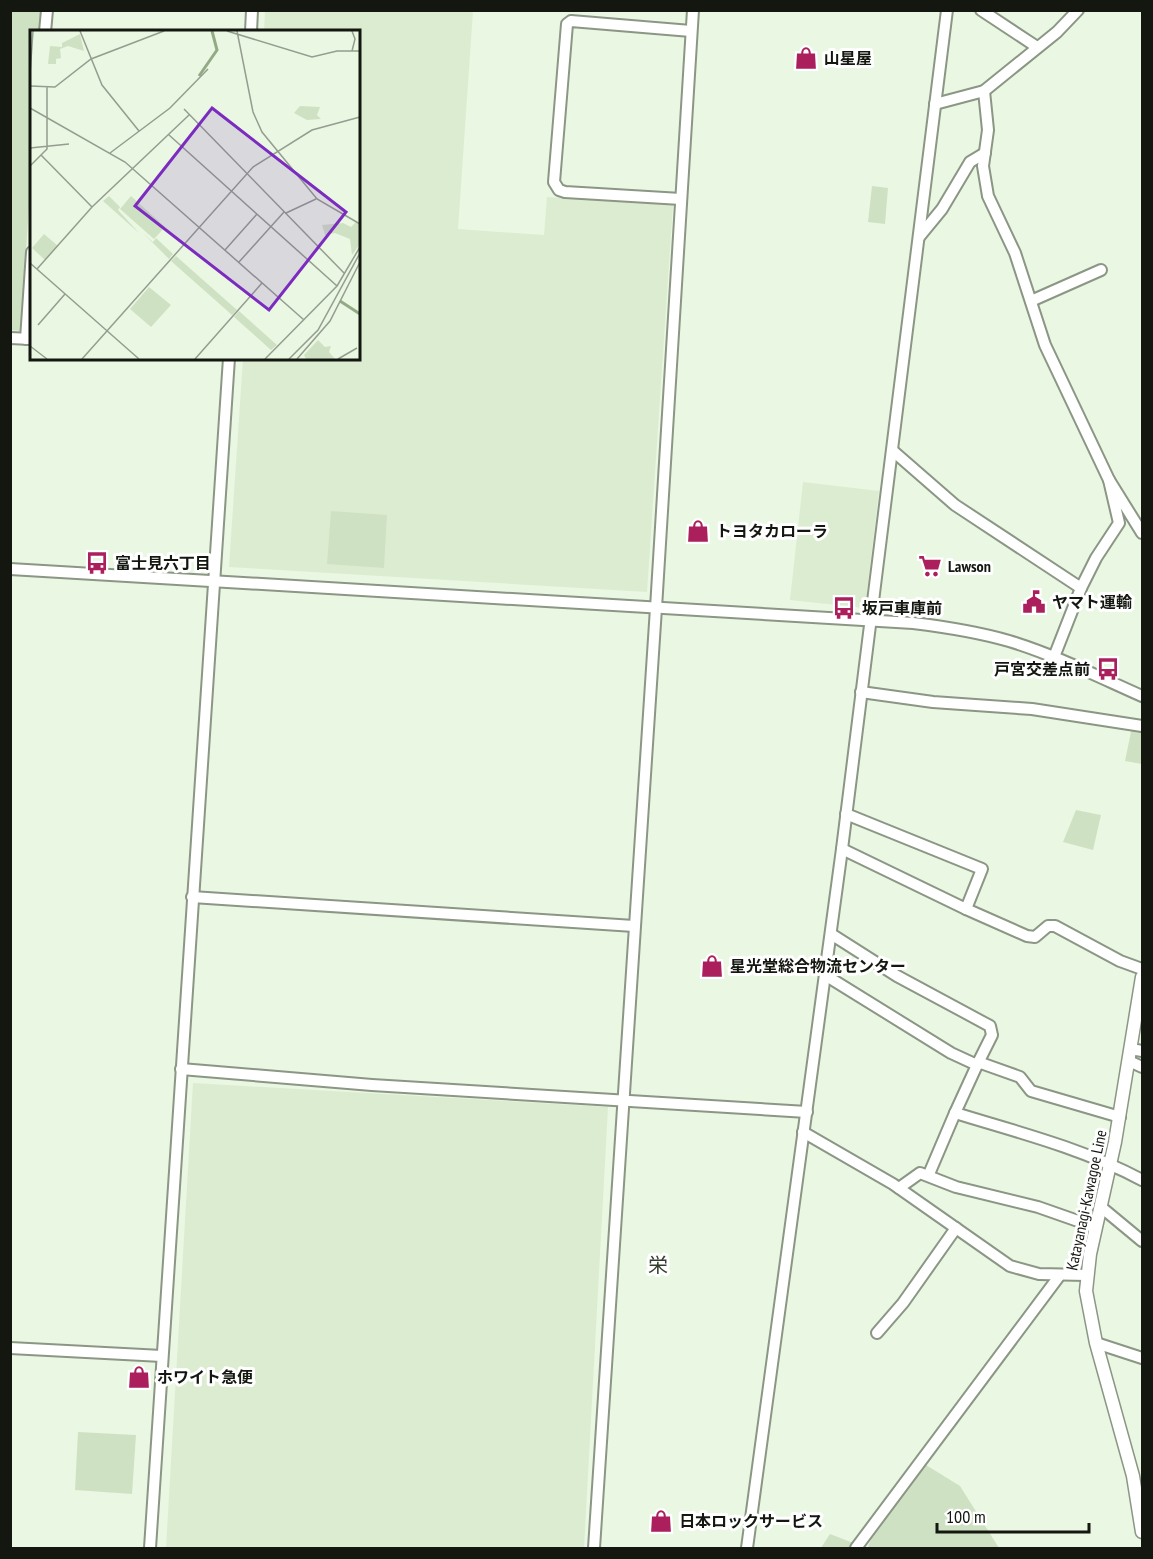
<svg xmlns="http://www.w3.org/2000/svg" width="1153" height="1559" viewBox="0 0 1153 1559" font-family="'PT Sans Narrow','Noto Sans JP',sans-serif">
	<rect width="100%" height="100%" fill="#eaf7e3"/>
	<g fill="#dcecd1">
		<path d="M265,11H473L458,229L544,235L547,197L673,205L647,592L229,567L243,359L358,358V32L264,31Z"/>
		<path d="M803,482L879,491L865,608L790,600Z"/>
		<path d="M193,1083L608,1107L584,1548H166Z"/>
	</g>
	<g fill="#cfe1c3">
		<path d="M10,11H42L41,31L32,32L31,173L21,331L10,330Z"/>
		<path d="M872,186L888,188L885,224L868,222Z"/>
		<path d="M331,511L387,515L384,568L327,564Z"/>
		<path d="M1132,727L1142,729V764L1125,761Z"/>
		<path d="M1076,810L1101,815L1093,850L1063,842Z"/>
		<path d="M78,1432L136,1435L132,1494L75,1490Z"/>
		<path d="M926,1465L960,1486L999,1548H868C870,1533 912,1475 926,1465Z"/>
		<path d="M830,1534L856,1544L853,1548H821Z"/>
	</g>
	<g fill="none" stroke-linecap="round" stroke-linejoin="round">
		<g stroke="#8b9684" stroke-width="14">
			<g id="minor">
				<path d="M981,10L1037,47"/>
				<path d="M45,32L47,10"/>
				<path d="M251,32L252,10"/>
				<path d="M984,91L988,130L983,166L988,196L1015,253L1045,345L1109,480"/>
				<path d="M935,104L984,91L1057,32L1078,10"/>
				<path d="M681,199L565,192L559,190L554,182L567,24L571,21L691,31"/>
				<path d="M919,237L942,209L970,162L985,153"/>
				<path d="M1031,301L1101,270"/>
				<path d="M10,338L31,339"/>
				<path d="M26,339L32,252"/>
				<path d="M893,451L955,505L1081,588L1054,657"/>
				<path d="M10,569L913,623C946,627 978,632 1009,641C1055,655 1099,677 1142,696"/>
				<path d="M1081,588L1096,558L1119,523L1109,480L1142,533"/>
				<path d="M861,692L933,702L1032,709L1142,726"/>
				<path d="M842,849L966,909L982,869L846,814"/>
				<path d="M192,897L634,926"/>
				<path d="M966,909L1027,936L1035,937L1048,926H1055L1120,961L1142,969"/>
				<path d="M825,975L951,1053L977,1065L992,1035L990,1026L897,976L831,934"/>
				<path d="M1131,1049L1142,1051"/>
				<path d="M1129,1061L1142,1067"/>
				<path d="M978,1062L1020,1077L1031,1091L1120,1117"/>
				<path d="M181,1069L372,1085L807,1112"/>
				<path d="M955,1113L977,1065"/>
				<path d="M803,1132L893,1184L1010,1266L1039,1274L1086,1275"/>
				<path d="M929,1174L955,1113C1018,1132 1084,1149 1142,1180"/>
				<path d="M899,1188L920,1173L956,1187L1038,1207L1095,1227"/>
				<path d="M1101,1207L1142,1241"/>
				<path d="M877,1333L903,1303L956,1228"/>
				<path d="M1096,1343L1142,1358"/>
				<path d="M10,1348L162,1356"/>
				<path d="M150,1548L229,358"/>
				<path d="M594,1548L656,608L693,10"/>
				<path d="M747,1548L842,849L947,10"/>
				<path d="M856,1548L1060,1275"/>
			</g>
		</g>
		<g stroke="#8b9684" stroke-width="15">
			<path id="major" d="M1142,977L1115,1142L1090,1254L1086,1291L1096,1343L1133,1476L1142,1532"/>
		</g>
		<use href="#minor" stroke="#fff" stroke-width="10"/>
		<use href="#major" stroke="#fff" stroke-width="12"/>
	</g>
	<defs>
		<g id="shop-bare" transform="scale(1.8)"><path d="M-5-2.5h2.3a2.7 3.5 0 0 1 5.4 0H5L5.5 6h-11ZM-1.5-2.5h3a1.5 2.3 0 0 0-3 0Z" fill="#ac1f5d" stroke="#fff" stroke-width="2.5" paint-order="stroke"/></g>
		<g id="bus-bare" transform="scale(1.8)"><path d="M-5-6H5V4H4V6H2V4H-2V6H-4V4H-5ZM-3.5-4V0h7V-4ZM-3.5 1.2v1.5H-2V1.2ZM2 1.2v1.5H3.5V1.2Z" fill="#ac1f5d" stroke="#fff" stroke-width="2.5" paint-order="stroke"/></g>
		<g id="supermarket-bare" transform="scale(1.8)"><path d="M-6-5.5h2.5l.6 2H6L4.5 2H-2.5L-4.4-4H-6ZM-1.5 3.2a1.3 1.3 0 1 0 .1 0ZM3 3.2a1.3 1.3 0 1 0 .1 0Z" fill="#ac1f5d" stroke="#fff" stroke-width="2.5" paint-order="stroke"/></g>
		<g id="civic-bare" transform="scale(1.8)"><path d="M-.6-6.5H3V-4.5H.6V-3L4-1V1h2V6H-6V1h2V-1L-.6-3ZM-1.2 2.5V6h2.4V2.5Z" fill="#ac1f5d" stroke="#fff" stroke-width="2.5" paint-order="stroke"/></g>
	</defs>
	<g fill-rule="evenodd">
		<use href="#shop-bare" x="806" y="58"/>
		<use href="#shop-bare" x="698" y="531"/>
		<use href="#bus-bare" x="97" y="563"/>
		<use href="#supermarket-bare" x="930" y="566"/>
		<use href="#civic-bare" x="1034" y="602"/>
		<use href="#bus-bare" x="844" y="608"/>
		<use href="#bus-bare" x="1108" y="669"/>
		<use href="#shop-bare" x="712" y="966"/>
		<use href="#shop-bare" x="139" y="1377"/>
		<use href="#shop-bare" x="661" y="1521"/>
	</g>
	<g text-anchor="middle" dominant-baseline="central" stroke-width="6" stroke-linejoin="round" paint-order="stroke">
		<g font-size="16" font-weight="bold" fill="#131710" stroke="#fff" text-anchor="start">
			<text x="824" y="58">山星屋</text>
			<text x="716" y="531">トヨタカローラ</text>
			<text x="115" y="563">富士見六丁目</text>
			<text x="948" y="566">Lawson</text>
			<text x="1052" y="602">ヤマト運輸</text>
			<text x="862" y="608">坂戸車庫前</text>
			<text x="1090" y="669" text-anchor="end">戸宮交差点前</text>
			<text x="730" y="966">星光堂総合物流センター</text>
			<text x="157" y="1377">ホワイト急便</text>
			<text x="679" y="1521">日本ロックサービス</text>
		</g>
		<g font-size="16" fill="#131710" stroke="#fff">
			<text transform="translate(1086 1200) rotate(-78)">Katayanagi-Kawagoe Line</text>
		</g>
		<g font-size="20" fill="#333c2d" stroke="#fff">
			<text x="658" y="1265">栄</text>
		</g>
	</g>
	<g transform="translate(30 30)">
		<rect width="330" height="330" fill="#eaf7e3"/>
		<path d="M50,4L54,21L38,16L30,19L31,28L26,29V34H18L20,16L32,17V13ZM270,76L290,77L287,85L291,89L277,90L264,83ZM79,166L90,177L88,180L109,203L73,171ZM101,166L135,197L124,209L90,179ZM326,192L330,195V214L322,225L320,209L305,203L295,205L292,195L313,193L321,197ZM113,203L123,212L126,208L143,224L139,229ZM14,204L28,216L15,230L2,218ZM146,226L207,280L202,285L141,231ZM119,257L141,275L121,297L100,279ZM209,281L247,315L241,320L204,287ZM288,310L295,317L301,316L299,322L305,329H276L274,325Z" fill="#cfe1c3"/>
		<path fill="none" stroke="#93ab84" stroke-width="3" d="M169,46L187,20L182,1M310,271L330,284"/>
		<path fill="none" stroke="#949d8f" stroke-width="1.5" d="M50,1L72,55L109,101M197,1L282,27L307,21H330M207,1L223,82L232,102L287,169L330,194M322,21L325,9L322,1M0,44L3,1M0,56L25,57L61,29L134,1M0,78L95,132L274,290M154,79L314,243M139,105L307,256L235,329M0,118L39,114M80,123L140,78L178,39M11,125L62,177M0,136L17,119V57M256,183L286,169M195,220L227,184M209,232L254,182M0,233L109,329M7,239L62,177L159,85M307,256L330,217M8,295L35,264M0,316L17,329M52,329L223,137L282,100L330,87M165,329L232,253M259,329L288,300L330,223M267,329L300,291L330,232M308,329L327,318"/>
		<path fill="#7b2cbf" fill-opacity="0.15" stroke="#7b2cbf" stroke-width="3" d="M182,78L316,182L239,280L105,176Z"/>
		<rect width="330" height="330" fill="none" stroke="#131710" stroke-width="3"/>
	</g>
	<rect width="1153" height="1559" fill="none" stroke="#131710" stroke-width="24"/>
	<path d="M937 1523v9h152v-9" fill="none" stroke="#131710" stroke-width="3"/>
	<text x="946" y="1523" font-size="18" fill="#131710" stroke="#ffffff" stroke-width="4.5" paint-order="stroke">100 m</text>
</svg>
